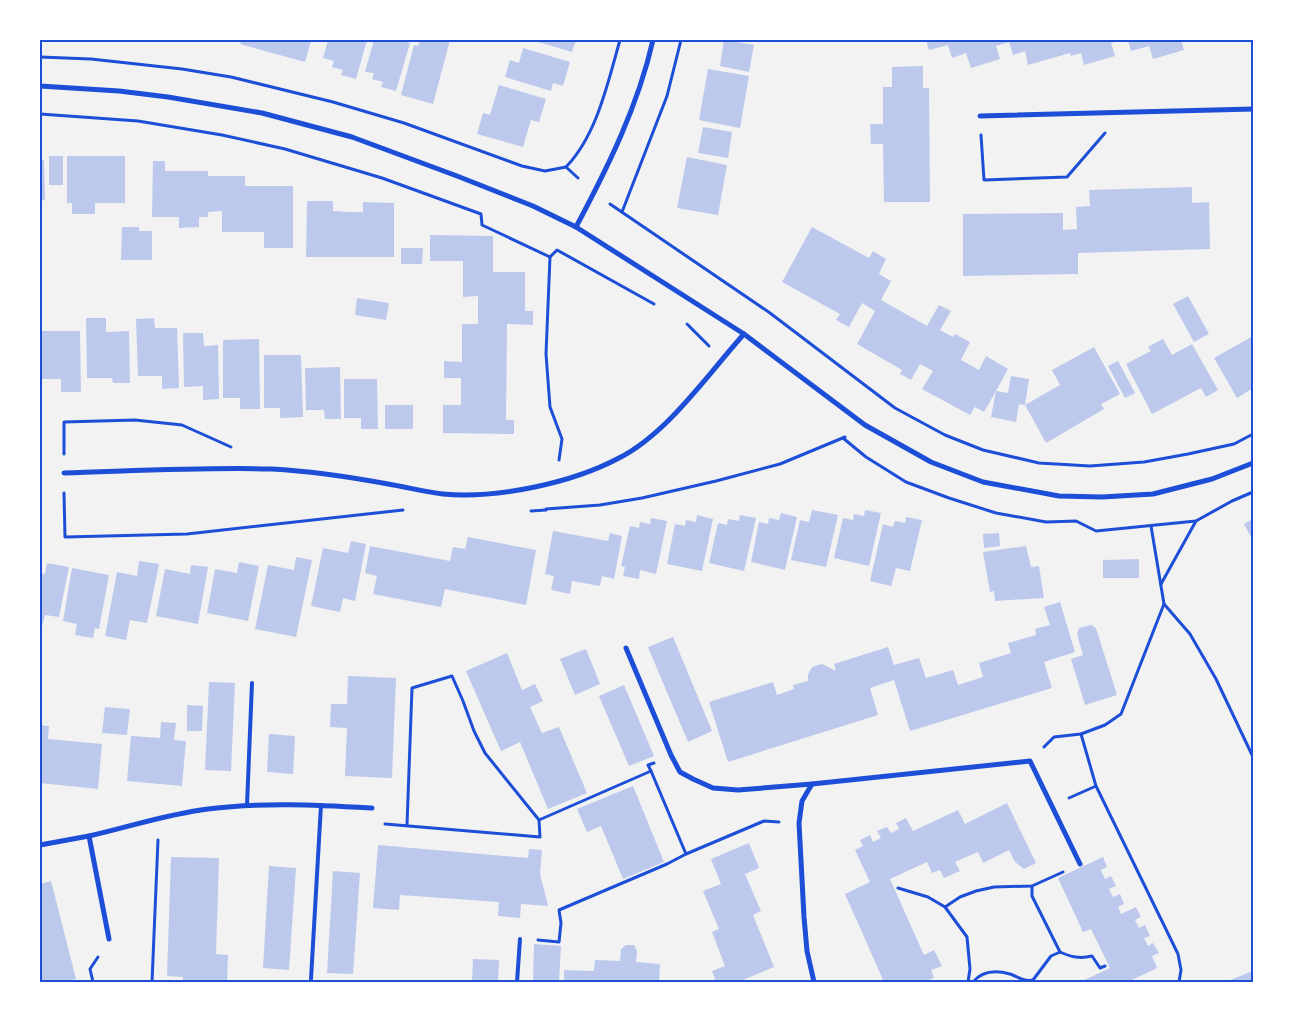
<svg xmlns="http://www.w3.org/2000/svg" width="1293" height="1022" viewBox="0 0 1293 1022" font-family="Jost,sans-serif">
	<rect width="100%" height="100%" fill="#f2f2f2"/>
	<g fill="#bdc9ec">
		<path d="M242,40H311L305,62L240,44Z"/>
		<path d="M328,40H367L356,79L341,75L343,70L332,67L334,61L323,58Z"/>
		<path d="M374,40H399L410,43L396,91L381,87L383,82L372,79L374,73L365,72Z"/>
		<path d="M420,40H450L433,104L401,95L414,45L418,46Z"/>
		<path d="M532,40H576L572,52Z"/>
		<path d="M724,40L754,45L749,72L720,66Z"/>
		<path d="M926,40H1118V41L1111,43L1115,56L1084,65L1081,53L1071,56L1070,53L1028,65L1025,51L1013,55L1009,42L996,46L1000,59L971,68L966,53L952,58L948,45L929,50Z"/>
		<path d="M1128,40H1181L1184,50L1153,59L1149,46L1131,51Z"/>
		<path d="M523,48L570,62L563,86L553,83L551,91L505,77L510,60L519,63Z"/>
		<path d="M923,66V88H929L930,202H884L883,144H871L870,124H883V87H892V67Z"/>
		<path d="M708,69L749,76L740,128L699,120Z"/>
		<path d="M499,85L546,99L539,122L531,120L523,147L477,134L483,113L490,115Z"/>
		<path d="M703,127L732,132L728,158L698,153Z"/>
		<rect x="49" y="156" width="14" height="29"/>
		<path d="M67,156H125V203H95V214H72V203H67Z"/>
		<path d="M687,157L727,165L718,215L677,208Z"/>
		<path d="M40,160H44L45,200L40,201Z"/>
		<path d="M153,161H165V171H208V176H245V186H293V248H264V232H222V211L208,212V217H199V227L179,228V217H152Z"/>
		<path d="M1192,187V203L1209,202L1210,249L1078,253V274L963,276V214L1063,213V230L1077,229L1076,207L1090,206L1089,190Z"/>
		<path d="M307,201H333V211L348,212H363V202L394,203V257H306Z"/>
		<path d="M122,227H139V231H152V260H121Z"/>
		<path d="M812,227L869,258L873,251L886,259L879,274L891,281L881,300L927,326L939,305L951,311L940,330L953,337L955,334L970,342L961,360L979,370L986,356L1008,369L996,391L1008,393L1011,376L1029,379L1025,405L1060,385L1052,370L1094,347L1120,394L1101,404L1104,409L1046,443L1025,405L1019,404L1016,422L991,417L996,391L984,412L975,407L970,415L922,389L933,371L920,364L911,380L900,374L902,370L857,344L875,311L862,303L849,327L836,320L840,314L782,282Z"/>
		<path d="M430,235L493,236V272H525V311H533V325L507,324L506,420H514V434L443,433V405H461V378H444V361L462,362V324H478V296L463,297V261H430Z"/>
		<path d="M401,248H423L422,264H401Z"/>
		<path d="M1188,296L1209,334L1194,342L1173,304Z"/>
		<path d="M357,298L389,303L386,320L355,315Z"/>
		<path d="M86,318H106V332L129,331L130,383H113L112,378H87Z"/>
		<path d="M154,318L155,328H177L179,388L162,389V376H138L136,319Z"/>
		<path d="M40,331H80L81,392H61V379H40Z"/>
		<path d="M183,333H203L204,346L218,345L219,399L203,400V386L184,387Z"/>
		<path d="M1253,336V388L1237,398L1214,358Z"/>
		<path d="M259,339L260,409H240V398H223V340Z"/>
		<path d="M1163,339L1172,355L1192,344L1218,390L1206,397L1201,388L1152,414L1126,364L1151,351L1148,347Z"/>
		<path d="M264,355H301L303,417L280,418V408H264Z"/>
		<path d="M1118,361L1135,393L1125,398L1108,366Z"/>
		<path d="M340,367L341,419H325L324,410H306L305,368Z"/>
		<path d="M344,379H377L378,429H361V418H344Z"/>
		<rect x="385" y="405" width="28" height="24"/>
		<path d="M812,510L838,515L826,567L791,560L800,520L809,522Z"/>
		<path d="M865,510L881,513L869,566L834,558L843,518L853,520L854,514L864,516Z"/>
		<path d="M781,513L797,517L785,570L751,562L759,522L768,524L769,518L779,520Z"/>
		<path d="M697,515L713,519L702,571L667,564L675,524L685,526L686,520L696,522Z"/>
		<path d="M740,515L756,518L744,571L709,563L718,523L727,525L728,519L739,521Z"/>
		<path d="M906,517L922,520L910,571L896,568L891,586L870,581L883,524L893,527L895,521L905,523Z"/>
		<path d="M651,518L667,521L656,574L640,570L639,579L623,576L625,567L621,566L630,526L639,528L640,522L650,524Z"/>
		<path d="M1253,519V541L1244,524Z"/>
		<path d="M553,531L608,541L610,533L622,536L614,579L602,576L600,586L572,581L570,594L551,590L554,576L545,574Z"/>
		<path d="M999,533L1000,546L984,548L983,534Z"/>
		<path d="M468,537L536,550L526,605L445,589L441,607L373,594L377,576L365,573L370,546L450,561L453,547L465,549Z"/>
		<path d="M351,541L366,544L355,601L343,598L340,612L311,606L323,548L348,553Z"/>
		<path d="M1026,546L1031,567L1039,566L1044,598L995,601L994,591L990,592L983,552Z"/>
		<path d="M296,557L312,560L296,637L255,629L268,565L294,570Z"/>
		<path d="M1139,559V578H1103V560Z"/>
		<path d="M139,561L159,564L147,623L130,620L126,640L105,636L117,572L137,576Z"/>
		<path d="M239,562L259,566L248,621L207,613L215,569L237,573Z"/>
		<path d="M47,563L69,567L59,617L45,615L42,626H40V573L45,574Z"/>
		<path d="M191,565L208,567L198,624L156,616L165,569L190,574Z"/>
		<path d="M72,568L109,575L99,629L95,628L93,638L75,635L77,624L63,621Z"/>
		<path d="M1060,602L1075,652L1044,662L1052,688L910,731L894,680L870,688L878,715L728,762L709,702L773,682L777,695L794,689L793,685L808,681V675L812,667L822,664L836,671L834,664L888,647L894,665L919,658L926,678L953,670L958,685L983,677L979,663L1011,653L1008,643L1036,635L1035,629L1050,625L1044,607Z"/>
		<path d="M1091,625L1096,628L1117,695L1085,705L1071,659L1083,655L1077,634L1079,628Z"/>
		<path d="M673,637L712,731L688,742L648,647Z"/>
		<path d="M586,649L600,684L575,695L560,659Z"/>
		<path d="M507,653L522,690L535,684L543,701L530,707L542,733L559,727L587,793L548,809L520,742L501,751L466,671Z"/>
		<path d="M348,676L396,678L392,778L345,776L347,728L330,727L331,704H347Z"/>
		<path d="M209,682L235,683L231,771L205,770Z"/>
		<path d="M624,685L654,756L629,766L599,696Z"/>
		<path d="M187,705L203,706L202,731H187Z"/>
		<path d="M105,707L130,709L127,735L102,733Z"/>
		<path d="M161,722L176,723L174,740L186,741L182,786L127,781L131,736L160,738Z"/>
		<path d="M40,725L49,726L48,739L102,744L98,789L40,783Z"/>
		<path d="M269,734L295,736L293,774L267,772Z"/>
		<path d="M633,786L664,862L623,879L601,826L587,832L577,809Z"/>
		<path d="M1007,803L1036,863L1024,869L1015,862L1009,850L983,863L978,852L955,862L960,871L944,878L940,870L932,873L927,862L890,879L924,955L934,950L942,966L931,970L934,978L928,980L929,982H884L845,894L870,882L855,850L863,846L860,840L870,835L873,842L881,838L877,831L887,827L891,833L899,829L896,823L906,818L913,831L958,810L965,824Z"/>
		<path d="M749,843L759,868L745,874L761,911L753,915L774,967L738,982H716L712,971L725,966L712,932L719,929L703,891L721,884L711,859Z"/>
		<path d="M378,845L528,858L529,849L542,850L540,874L548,906L521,904L520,918L498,916L499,902L400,895L399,910L373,908Z"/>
		<path d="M171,857L219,858L216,954L228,955L227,982H183V977L167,976Z"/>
		<path d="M1103,857L1107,867L1101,870L1105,879L1111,876L1116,886L1109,889L1113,897L1120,894L1124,904L1118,907L1121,914L1136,907L1141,917L1135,920L1139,928L1145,925L1150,936L1144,938L1148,946L1153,943L1159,953L1152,956L1157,968L1128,982H1080L1110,968L1091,929L1083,932L1058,878Z"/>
		<path d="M269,866L296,868L289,970L263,968Z"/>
		<path d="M333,871L360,873L353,974L327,973Z"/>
		<path d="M51,881L76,979L64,982H40V884Z"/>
		<path d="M534,944L561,946L559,982H533Z"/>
		<path d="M626,945H634L637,951L636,962L660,964L659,982H564V970L594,971L595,960L620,961L621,949Z"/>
		<path d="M473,959L499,960L498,982H472Z"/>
		<path d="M1253,971V982H1225Z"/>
	</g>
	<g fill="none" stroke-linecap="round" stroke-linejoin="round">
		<g stroke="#1d4ed8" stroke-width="3">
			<path d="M40,57L91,59L182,69L231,77L333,102L404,123L522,166L545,171L566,167L578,178"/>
			<path d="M40,114L138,121L222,135L285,149L382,178L481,214L482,225L550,257L557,250L654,304"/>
			<path d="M981,135L984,180L1067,177L1105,133"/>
			<path d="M566,167C597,135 608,82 620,40"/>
			<path d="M610,204L770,313L895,408L945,435L983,450L1039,463L1090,466L1144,462L1188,454L1234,444L1253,434"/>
			<path d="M622,212L667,96L681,40"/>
			<path d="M550,257L546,354L550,407L562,439L559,460"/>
			<path d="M687,324L709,346"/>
			<path d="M843,438L866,457L906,482L949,498L996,513L1046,522L1076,521L1096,531L1196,521L1232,501L1253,492"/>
			<path d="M64,454V422L135,420L182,425L231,447"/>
			<path d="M64,493L65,537L187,534L403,510"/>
			<path d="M546,509L600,505L642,498L716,481L780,464L845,437"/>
			<path d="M531,511L546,510"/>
			<path d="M1151,526L1164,604L1190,634L1216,679L1253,757"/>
			<path d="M1161,584L1196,521"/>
			<path d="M1164,604L1121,714L1105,725L1081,734L1096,786L1178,954L1181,970L1179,982"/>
			<path d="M1044,747L1054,737L1081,734"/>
			<path d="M651,771L686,854L764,821L779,822"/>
			<path d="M1069,798L1096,786"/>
			<path d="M539,820L651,771L648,765L654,763"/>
			<path d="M385,824L540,837L539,820L485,753L474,731L463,701L452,676L412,688L407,825"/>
			<path d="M1032,886V896L1060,952"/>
			<path d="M898,888L928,897L945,907L960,897L976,891L994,887L1032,886L1063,872"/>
			<path d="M945,907L967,937L970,969L968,982"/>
			<path d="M538,940L559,942L561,923L559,910L667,864L686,854"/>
			<path d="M93,982L90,969L98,957"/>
			<path d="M152,982L158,840"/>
			<path d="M973,982C982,971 996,970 1010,974C1019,977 1024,982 1033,980L1051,956L1060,952C1071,957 1080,959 1092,956L1100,968L1105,966"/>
		</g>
		<g stroke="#1d4ed8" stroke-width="4">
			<path d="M247,805L252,683"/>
			<path d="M311,979L321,805"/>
			<path d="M517,982L520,939"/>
		</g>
		<g stroke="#1d4ed8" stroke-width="5">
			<path d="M40,86L119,91L168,97L262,113L352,137L457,176L533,206L576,227L744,334L865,425L931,462L983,482L1059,496L1102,497L1153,494L1212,479L1253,463"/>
			<path d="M980,116L1253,109"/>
			<path d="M576,227C608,167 638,106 653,40"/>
			<path d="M64,473C133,471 203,467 272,469C310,471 350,477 388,484C406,487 425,492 443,494C497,499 572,483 619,458C668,433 708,374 744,334"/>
			<path d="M626,648L671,755L680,772L693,779L713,788L738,790L812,784L1030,761L1080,864"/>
			<path d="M812,784L802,801L799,823L804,917L807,951L814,982"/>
			<path d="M89,836L109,939"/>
			<path d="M40,845C56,842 73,839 89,836C129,827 167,814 208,809C263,802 317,805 372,808"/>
		</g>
	</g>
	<rect width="1293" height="1022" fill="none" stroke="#ffffff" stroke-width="82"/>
	<rect x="41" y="41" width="1211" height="940" fill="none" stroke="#1d4ed8" stroke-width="2"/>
</svg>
